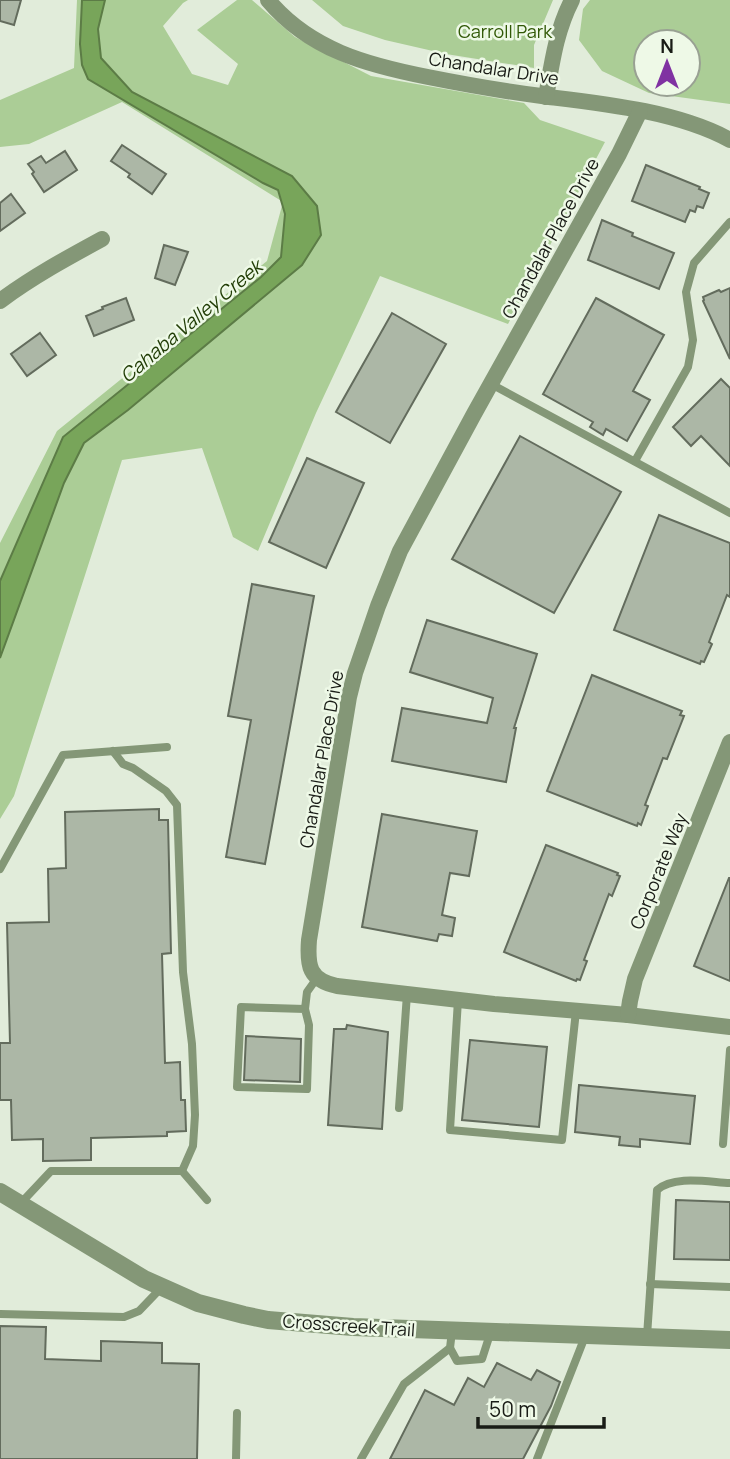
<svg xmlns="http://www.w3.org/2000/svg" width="730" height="1459" viewBox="0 0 730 1459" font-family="Manrope,sans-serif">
	<rect width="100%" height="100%" fill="#e1ecda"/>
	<g fill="#abcd96" fill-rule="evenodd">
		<path d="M77,0H188L183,3L163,26L192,74L228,85L238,64L197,30L237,0H252L295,37L371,76L524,103L540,120L605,142L508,324L380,276L316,413L258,551L233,537L202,448L122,460L14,796L0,819V543L57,431L267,261L283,202L122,102L29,144L0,147V100L74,68Z"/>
		<path d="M312,0H553L534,45V68L446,54L385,40L343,26Z"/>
		<path d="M590,0H730V104L649,93L602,71L579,40L583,9ZM646,42H688V84H646Z"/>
	</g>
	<path fill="#78a55a" stroke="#5c7c46" stroke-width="2" d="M82,0H105L98,29L101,58L132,92L292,176L317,206L321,235L302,265L128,410L84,443L64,483L0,658V581L63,437L261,277L281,257L285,214L278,190L263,183L88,79L82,65L80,44Z"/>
	<g fill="#acb7a6" stroke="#636c5d" stroke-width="2">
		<path d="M0,0H21L14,25L0,21Z"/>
		<path d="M122,145L166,174L152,194L128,177L130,174L111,161Z"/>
		<path d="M65,151L77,170L44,192L32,174L34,172L28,164L41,156L46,163Z"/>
		<path d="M646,165L700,187L699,189L709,193L703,208L697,206L695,212L690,210L685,222L632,201Z"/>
		<path d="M11,194L25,213L0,231V203Z"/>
		<path d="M602,220L633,233L632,236L674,253L659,289L588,260Z"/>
		<path d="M164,245L188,252L175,285L155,278Z"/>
		<path d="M730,288V359L703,301L704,300L703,297L719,290L721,292Z"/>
		<path d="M126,298L134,320L94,336L86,316L103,309L102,307Z"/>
		<path d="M596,298L664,335L633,391L650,400L627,441L606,429L603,435L590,427L593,422L543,394Z"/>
		<path d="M392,313L446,344L390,443L336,412Z"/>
		<path d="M40,333L56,355L27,376L11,354Z"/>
		<path d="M721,379L730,388V466L701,436L691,446L673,427Z"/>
		<path d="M520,436L621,492L554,613L452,559Z"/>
		<path d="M307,458L364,483L326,568L269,542Z"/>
		<path d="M659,515L730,543V597L727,595L709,642L712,644L704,662L701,661L700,664L614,630Z"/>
		<path d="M252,584L314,596L265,864L226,857L251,720L228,716Z"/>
		<path d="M427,620L537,654L514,728H516L506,782L392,761L402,708L487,723L493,698L410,672Z"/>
		<path d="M592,675L682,711L680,715L684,716L667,759L663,758L645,805L648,806L641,825L638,823L637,826L547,791Z"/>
		<path d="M159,809V820H168L171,953L162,954L165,1063L180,1062L181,1100H185L186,1131L167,1132V1136L91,1138V1160L43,1161V1139L12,1140L11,1100H0V1043H10L7,923L49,922L48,869L66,868L65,812Z"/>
		<path d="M382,814L477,831L469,876L450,873L442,915L455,918L452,936L439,934L437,941L362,927Z"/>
		<path d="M546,845L618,873L617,875L620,876L612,896L609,894L584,960L587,961L580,980L577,979L576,981L504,952Z"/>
		<path d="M729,878H730V981L694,966Z"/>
		<path d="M347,1025L388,1032L382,1129L328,1125L334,1029H346Z"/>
		<path d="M246,1036L301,1039L300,1082L244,1080Z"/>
		<path d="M470,1040L547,1047L539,1127L462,1120Z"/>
		<path d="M579,1085L695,1096L690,1144L640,1139V1147L619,1145L620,1137L575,1132Z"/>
		<path d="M676,1200L730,1202V1260L674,1259Z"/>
		<path d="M0,1326L46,1327L45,1359L101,1361V1341L162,1343V1363L199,1364L197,1459H0Z"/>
		<path d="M497,1363L531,1380L537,1370L560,1382L551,1406L523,1459H390L425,1390L454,1405L468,1378L484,1387Z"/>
	</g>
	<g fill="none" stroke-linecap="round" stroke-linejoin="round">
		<g stroke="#849777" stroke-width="8">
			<path d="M491,384L730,513"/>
			<path d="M635,461L688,367L693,340L686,292L694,263L730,222"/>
			<path d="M113,751L123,764L133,768L166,791L177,805L183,972L192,1044L195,1115L193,1146L182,1171"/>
			<path d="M0,869L63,755L167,747"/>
			<path d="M458,1000L450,1130L562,1140L576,1011"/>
			<path d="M305,1009L309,1025L307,1089L237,1087L241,1007L305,1009L307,992L317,978"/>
			<path d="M399,1108L407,994"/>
			<path d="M723,1144L730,1050"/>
			<path d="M20,1204L51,1171H182L207,1200"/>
			<path d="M650,1284L730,1287"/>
			<path d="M0,1314L124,1317L139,1311L162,1287"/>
			<path d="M647,1336L657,1190C674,1175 708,1182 730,1183"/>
			<path d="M450,1348L457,1361L482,1359L491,1331"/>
			<path d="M236,1459L237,1413"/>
			<path d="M361,1459L404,1384L450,1348L452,1331"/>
			<path d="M537,1459L586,1334"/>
		</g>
		<g stroke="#849777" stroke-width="16">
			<path d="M268,0C310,50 367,65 428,77C468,85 509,92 549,97C607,104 679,112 730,140"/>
			<path d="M546,97C552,63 556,31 572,0"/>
			<path d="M640,111L619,154L474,414L400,551L378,606L355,673L349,697L309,940C307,966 309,980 337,986L494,1004L628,1015L730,1027"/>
			<path d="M0,301C32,277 67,258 102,239"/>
			<path d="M628,1015L630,1001L635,979L730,742"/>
		</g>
		<path stroke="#849777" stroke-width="18" d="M0,1192L144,1279L198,1303L244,1315L268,1320L353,1327L730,1340"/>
	</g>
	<g text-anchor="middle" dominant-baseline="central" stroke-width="5" stroke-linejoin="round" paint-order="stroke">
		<g font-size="18" fill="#305805" stroke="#eef9e7">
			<text x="505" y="31">Carroll Park</text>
		</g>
		<g font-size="18" fill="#191c16" stroke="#eef9e7">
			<text transform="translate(494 68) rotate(9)">Chandalar Drive</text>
			<text transform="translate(550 238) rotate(-61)">Chandalar Place Drive</text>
			<text transform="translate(321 759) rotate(-80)">Chandalar Place Drive</text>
			<text transform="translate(658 871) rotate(-68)">Corporate Way</text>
			<text transform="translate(349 1325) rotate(4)">Crosscreek Trail</text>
		</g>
		<g font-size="19" font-style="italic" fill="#213d06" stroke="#eef9e7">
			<text transform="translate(191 321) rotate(-40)">Cahaba Valley Creek</text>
		</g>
	</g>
	<g transform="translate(667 63)"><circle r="33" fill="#eef9e7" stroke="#99a193" stroke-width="2"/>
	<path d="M0-5L12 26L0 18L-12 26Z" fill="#8032a2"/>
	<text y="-10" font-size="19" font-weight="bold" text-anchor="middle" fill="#191c16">N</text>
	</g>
	<path d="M478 1417v10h126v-10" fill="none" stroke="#191c16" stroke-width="3.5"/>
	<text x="489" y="1417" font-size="21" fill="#191c16" stroke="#eef9e7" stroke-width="5" paint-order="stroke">50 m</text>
</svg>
